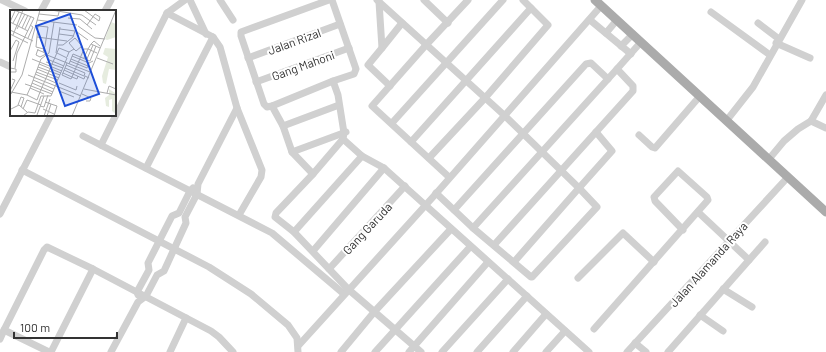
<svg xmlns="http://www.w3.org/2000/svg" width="826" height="352" viewBox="0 0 826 352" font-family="Barlow,sans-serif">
	<rect width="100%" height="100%" fill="#fff"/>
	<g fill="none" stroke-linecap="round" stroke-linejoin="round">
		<g stroke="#d0d0d0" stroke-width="7">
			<path d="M2,0L25,11"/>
			<path d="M190,0L206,34"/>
			<path d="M220,0L233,20"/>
			<path d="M329,0L241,32V36L264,104L267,107L272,106L333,81L338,95L344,133L343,139L362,156L384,168"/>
			<path d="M332,0L356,69L354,74L333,81"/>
			<path d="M377,0L504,115L579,188L612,151L596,132"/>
			<path d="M424,0L448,23"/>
			<path d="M379,2L382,48L402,23"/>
			<path d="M41,11L47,0"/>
			<path d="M105,11L111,0"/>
			<path d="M711,12L770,55"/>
			<path d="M167,13L185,0"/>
			<path d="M590,20L631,54"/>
			<path d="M758,23L779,39"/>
			<path d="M606,33L617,20"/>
			<path d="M776,43L810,58"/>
			<path d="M621,46L633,34"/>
			<path d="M382,48L368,65L390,86"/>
			<path d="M248,58L340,24"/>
			<path d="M0,62L11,67"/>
			<path d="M256,82L349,48"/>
			<path d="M272,106L283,126L292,152L313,174"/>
			<path d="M727,120L753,87L802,0"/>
			<path d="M811,121L826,128"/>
			<path d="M392,123L503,0"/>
			<path d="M283,126L339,105"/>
			<path d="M639,135L652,147L655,148L700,96"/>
			<path d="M83,136L272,233L344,294"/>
			<path d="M343,139L313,174L276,213L275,217L294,232L348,289L421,352"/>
			<path d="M411,142L531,8"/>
			<path d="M101,145L167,13L213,37L220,47L237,108L262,170L261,177L239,215"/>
			<path d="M292,152L346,132"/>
			<path d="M429,158L485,98L548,25L523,0"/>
			<path d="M769,159L784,141L798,129L811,121L826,95"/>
			<path d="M146,168L213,37"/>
			<path d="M22,170L209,267L251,294L288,325L297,338L298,352"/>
			<path d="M449,177L372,106L426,45L468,0"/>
			<path d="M436,193L473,228L531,277H532L597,207L579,188L514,262"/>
			<path d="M454,210L586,64L591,63L608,79"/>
			<path d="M698,212L749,260"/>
			<path d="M0,214L51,115"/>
			<path d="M473,228L617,69"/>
			<path d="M294,232L362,156"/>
			<path d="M494,245L633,91V86L617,69L641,42"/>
			<path d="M313,251L384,168L589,352"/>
			<path d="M329,269L405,186"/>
			<path d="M578,278L623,233L654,262"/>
			<path d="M723,289L752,307"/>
			<path d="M138,295L137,292L149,270L148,263L172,216L179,213L190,191L193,188"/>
			<path d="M700,315L723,331"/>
			<path d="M594,329L708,200L707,197L678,171L654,197L655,201L683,230"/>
			<path d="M0,339L4,330"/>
			<path d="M635,343L646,352"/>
			<path d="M299,345L433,197L601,6"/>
			<path d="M49,352L4,330L44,250L47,247L93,269L211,331L219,337L233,352"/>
			<path d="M51,352L93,269"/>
			<path d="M111,352L138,302L146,296L157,275L164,271L186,223L185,217L197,194L198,184L237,108"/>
			<path d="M170,352L186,318"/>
			<path d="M341,352L375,311L451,229"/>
			<path d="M375,352L470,247"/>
			<path d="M409,352L488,262"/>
			<path d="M442,352L508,279"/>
			<path d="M477,352L527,296"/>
			<path d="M513,352L546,314"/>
			<path d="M546,352L565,331"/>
			<path d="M627,352L788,177"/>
			<path d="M668,352L765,242"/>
		</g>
		<path stroke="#ababab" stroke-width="9" d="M595,0L826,212"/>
	</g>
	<g text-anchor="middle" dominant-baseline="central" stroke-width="4" stroke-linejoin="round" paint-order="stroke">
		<g font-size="12" fill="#333" stroke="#fff">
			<text transform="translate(294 41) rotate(-20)">Jalan Rizal</text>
			<text transform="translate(303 65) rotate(-20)">Gang Mahoni</text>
			<text transform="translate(367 228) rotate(-47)">Gang Garuda</text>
			<text transform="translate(708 264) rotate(-48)">Jalan Alamanda Raya</text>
		</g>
	</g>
	<g transform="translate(10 10)">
		<rect width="106" height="106" fill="#fff"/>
		<path d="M101,12L106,14V27L97,30L95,29ZM95,38L106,39V60L99,59L96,74L93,73L92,66L98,47L93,44ZM99,79L105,83L106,104L102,101V89L99,90V97L96,96L95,88L99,85Z" fill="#e6ecdf"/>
		<path fill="none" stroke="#adadad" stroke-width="1" d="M4,0L24,8L7,43L5,58M41,0L72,5L86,15M74,0L89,11M29,4L48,6L49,2M58,8L70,9L82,19M27,10L67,15M0,12L18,21M0,12L5,1M3,13L9,2M77,15L85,4L90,7L89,11M68,16L85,28L95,29M12,18L18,5M7,19L15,4M15,19L21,6M0,20L23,31M67,22L78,30M0,24L18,33M49,24L64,26M3,25L13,0M27,27L57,31M18,28L23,17L20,15M81,34L84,31L90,36M48,35H53L63,27L65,21L50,19M28,39L26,45L30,47L36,44L33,42M28,40L33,42L35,36L38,17L28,16L26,37L34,39M0,41L6,30M46,43L50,17M37,45L80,62M62,46L79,53L83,51M57,47L59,42L64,39L59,33L65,28L72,36L66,41L64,39M74,48L78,39L87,43M87,48L103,54M22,49L52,61M37,49L54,56M61,49L78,56M77,49L83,35M3,51L9,32L6,30M60,51L77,58L79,53M80,51L86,36M36,52L53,58M29,54L51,63M59,54L63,44L80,51M56,55L75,63L74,66M28,57L50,65M0,58L6,59V62H0M55,58L74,66M27,59L49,68M54,60L74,69L75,66L79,68M26,62L48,70M53,63L62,67L61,69L52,65L55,58L57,53M25,64L46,73M18,65L71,86M68,66L67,69L62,67L74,39H78L81,34L90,38M23,70L44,79M22,73L43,82M49,73L66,80L67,76M15,74L21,76L31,49L39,43L44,12M20,78L34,84M74,79L106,85M0,81L5,70L2,69M49,81L64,87M1,82L17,85M30,82L49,38L59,42M30,82L27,90L17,85L21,76L42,84M97,83L99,76L106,79M1,84L12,65L30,0M72,84L81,88L80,91H76M33,86H41L57,48L47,43M35,92L47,96L44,106M8,95L11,87L14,88L11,97M30,96L34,97L38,85M1,99L9,95L17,102M13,99L17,90L31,95M33,99L44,104M25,103L31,86H33M27,105L34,86M13,106L18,102L25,103M34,106L40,89M37,106L41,94M62,106L106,0"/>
		<path fill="#1d4ed8" fill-opacity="0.15" stroke="#1d4ed8" stroke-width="2" d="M60,4L89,84L55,96L26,16Z"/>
		<rect width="106" height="106" fill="none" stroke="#333" stroke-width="2"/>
	</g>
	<path d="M14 332v6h103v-6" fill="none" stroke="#333333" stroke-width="2"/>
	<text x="20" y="332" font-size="12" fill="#333333" stroke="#ffffff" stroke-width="3" paint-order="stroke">100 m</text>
</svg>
